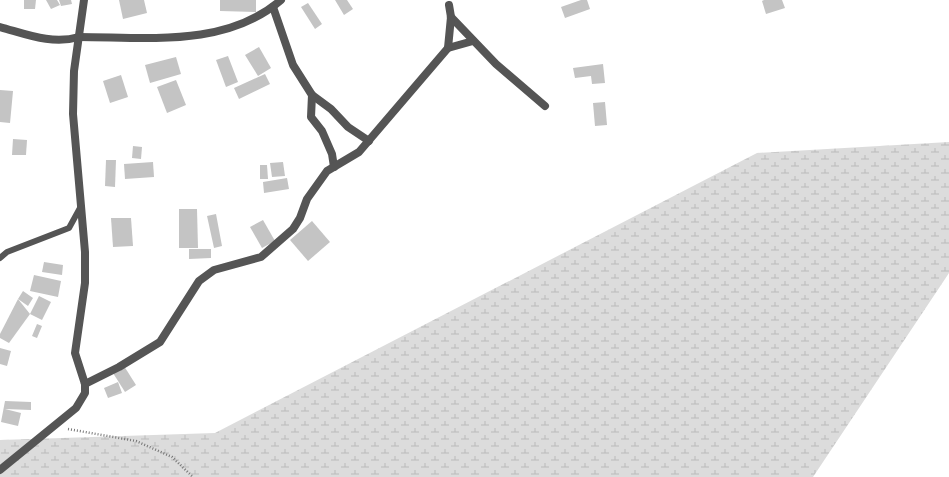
<svg xmlns="http://www.w3.org/2000/svg" width="949" height="477" viewBox="0 0 949 477" font-family="Barlow,sans-serif">
	<defs>
		<pattern id="wetland-marsh" width="20" height="14" patternUnits="userSpaceOnUse"><rect width="20" height="14" fill="#dcdcdc"/><path d="M1 5h8M5 5V1M11 12h8M15 12V8" fill="none" stroke="#bbb"/></pattern>
	</defs>
	<rect width="100%" height="100%" fill="#fff"/>
	<path fill="url(#wetland-marsh)" d="M949,142V273L813,477H0V440L215,433L757,153Z"/>
	<g fill="#c4c4c4">
		<path d="M24,0H36L35,9H24Z"/>
		<path d="M46,0H57L60,5L51,9Z"/>
		<path d="M59,0H71L72,4L61,6Z"/>
		<path d="M119,0H144L147,13L123,19Z"/>
		<path d="M220,0H256V12L220,11Z"/>
		<path d="M335,0H347L353,9L344,15Z"/>
		<path d="M581,0H587L590,9L565,18L561,7Z"/>
		<path d="M764,0H782L785,8L766,14L762,1Z"/>
		<path d="M308,3L322,24L315,29L301,7Z"/>
		<path d="M259,47L271,68L258,76L245,55Z"/>
		<path d="M228,56L238,82L226,87L216,60Z"/>
		<path d="M176,57L181,74L150,83L145,65Z"/>
		<path d="M603,64L605,83L592,84L591,76L575,78L573,68Z"/>
		<path d="M265,74L270,84L239,99L234,88Z"/>
		<path d="M121,75L128,97L110,103L103,81Z"/>
		<path d="M176,80L186,105L167,113L157,87Z"/>
		<path d="M0,90L13,91L10,123L0,122Z"/>
		<path d="M605,102L607,125L595,126L593,103Z"/>
		<path d="M13,139L27,140L26,155H12Z"/>
		<path d="M133,146L142,147L141,159L132,158Z"/>
		<path d="M106,160H116L115,187L105,186Z"/>
		<path d="M153,162L154,177L125,179L124,164Z"/>
		<path d="M283,162L285,176L272,177L270,163Z"/>
		<path d="M260,165H267L268,179H260Z"/>
		<path d="M287,178L289,189L264,193L263,182Z"/>
		<path d="M179,209H197L198,248H179Z"/>
		<path d="M216,214L222,246L214,248L207,216Z"/>
		<path d="M111,218H131L133,246L113,247Z"/>
		<path d="M263,220L275,241L262,248L250,227Z"/>
		<path d="M312,221L330,242L308,261L290,240Z"/>
		<path d="M189,249H211V258L189,259Z"/>
		<path d="M44,262L63,265L62,275L42,272Z"/>
		<path d="M34,275L61,281L58,297L30,291Z"/>
		<path d="M23,291L33,298L28,306L18,299Z"/>
		<path d="M39,296L51,302L42,320L30,314Z"/>
		<path d="M18,299L30,314L9,343L0,338V334Z"/>
		<path d="M37,324L42,326L37,338L32,336Z"/>
		<path d="M0,348L11,351L7,366L0,364Z"/>
		<path d="M124,366L136,385L125,392L113,373Z"/>
		<path d="M118,382L122,393L108,398L104,388Z"/>
		<path d="M5,401L31,402V410L5,409L21,413L18,426L1,422Z"/>
	</g>
	<g fill="none" stroke-linecap="round" stroke-linejoin="round">
		<path stroke="#777" stroke-width="2.5" stroke-dasharray="1 2" stroke-linecap="butt" d="M68,429L136,441L172,457L193,477"/>
		<path stroke="#555" stroke-width="6" d="M0,258L7,252L69,228L80,208"/>
		<g stroke="#555" stroke-width="8">
			<path d="M273,7L293,65L312,95L331,109L348,127L369,141"/>
			<path d="M451,17L496,64L545,106"/>
			<path d="M0,27C26,34 52,45 79,37C146,37 226,48 281,0"/>
			<path d="M448,48L473,41"/>
			<path d="M312,95L311,117L322,131L332,154L334,167"/>
			<path d="M85,384L119,367L160,342L199,281L214,270L261,257L293,229L300,218L307,199L327,171L359,152L448,48L451,17L449,5"/>
			<path d="M0,470L76,408L85,393V384L75,353L85,283V252L73,114L74,71L84,0"/>
		</g>
	</g>
</svg>
